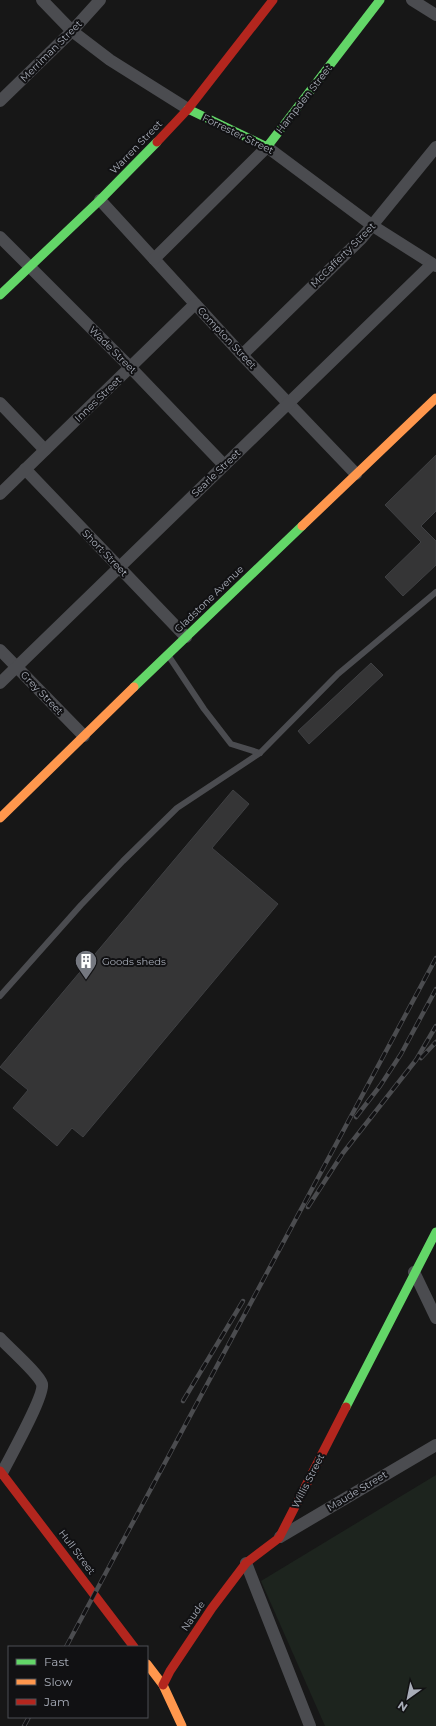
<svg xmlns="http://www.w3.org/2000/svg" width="436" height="1726" viewBox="0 0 436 1726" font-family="Montserrat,sans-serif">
	<rect width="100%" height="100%" fill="#171717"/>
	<path fill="#1d241e" d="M436,1475V1726H325L261,1581Z"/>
	<g fill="#353536" stroke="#3f4043">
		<path d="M436,455V511L421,526L436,541V565L403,596L385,577L421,542L385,505Z"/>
		<path d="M371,663L383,675L309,744L298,731Z"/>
		<path d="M233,790L249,804L212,848L278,904L83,1137L72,1128L57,1146L13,1108L28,1090L0,1067Z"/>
	</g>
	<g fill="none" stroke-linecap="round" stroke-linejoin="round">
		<g stroke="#4b4c50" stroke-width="6">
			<path d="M168,655L204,709L231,744L260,753"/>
			<path d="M0,996L81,905L123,861L177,808L260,753L338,674L436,592"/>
		</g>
		<g stroke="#4b4c50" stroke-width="12">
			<path d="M42,0L72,31L110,60L188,109"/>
			<path d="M412,0L436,15"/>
			<path d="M0,101L72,31L100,0"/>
			<path d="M100,200L242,355L356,474"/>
			<path d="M0,237L130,367L224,465"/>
			<path d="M154,259L267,147L373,226L436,266"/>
			<path d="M242,355L361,239L436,147"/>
			<path d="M0,403L45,450"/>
			<path d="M25,469L186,637"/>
			<path d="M0,494L195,304"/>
			<path d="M0,650L84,736"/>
			<path d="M0,683L432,264"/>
			<path d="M414,1272L436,1318"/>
			<path d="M0,1338C8,1347 39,1374 42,1384C45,1395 9,1459 2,1473"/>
			<path d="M280,1537L436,1445"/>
			<path d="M246,1563L310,1726"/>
		</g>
		<g stroke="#63d668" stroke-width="9">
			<path d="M188,109L267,147L380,0"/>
			<path d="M0,295L100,200L157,142"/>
			<path d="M134,687L302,526"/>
			<path d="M346,1407L436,1232"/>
		</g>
		<g stroke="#ff974d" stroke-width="9">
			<path d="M302,526L436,398"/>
			<path d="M0,818L134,687"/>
			<path d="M147,1664L163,1685L182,1726"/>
		</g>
		<g stroke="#b3261e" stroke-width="9">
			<path d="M157,142L188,109L273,0"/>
			<path d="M0,1471L134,1647"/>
			<path d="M163,1685L170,1671L212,1608L246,1563L279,1538L346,1407"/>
		</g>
		<g stroke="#4b4c4f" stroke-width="4.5">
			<g id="rail">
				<path d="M421,1058L436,1042"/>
				<path d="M356,1117L380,1086L401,1054L436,989"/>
				<path d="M308,1207L343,1153L416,1060L436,1026"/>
				<path d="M183,1401L243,1301"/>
				<path d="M66,1647L436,958"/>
				<path d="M24,1726L29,1717"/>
			</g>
		</g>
		<use href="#rail" stroke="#111113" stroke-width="3" stroke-dasharray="9" stroke-linecap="butt"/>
	</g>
	<defs>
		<g id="building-pin" transform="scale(1.15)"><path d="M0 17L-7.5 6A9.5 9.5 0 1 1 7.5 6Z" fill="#757880" stroke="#111113"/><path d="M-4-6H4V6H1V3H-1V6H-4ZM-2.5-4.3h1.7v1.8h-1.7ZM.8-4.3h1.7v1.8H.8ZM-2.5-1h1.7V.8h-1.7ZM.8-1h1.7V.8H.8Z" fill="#fff"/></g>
	</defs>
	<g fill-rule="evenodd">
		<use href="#building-pin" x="86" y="961"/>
	</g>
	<g text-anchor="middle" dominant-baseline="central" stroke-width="4" stroke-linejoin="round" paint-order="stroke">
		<g font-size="10" fill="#a8adb8" stroke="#111113">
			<text transform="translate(51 51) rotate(-45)">Merriman Street</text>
			<text transform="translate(304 99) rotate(-52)">Hampden Street</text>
			<text transform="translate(238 134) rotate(26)">Forrester Street</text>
			<text transform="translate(136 147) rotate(-46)">Warren Street</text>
			<text transform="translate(343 255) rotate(-45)">McCafferty Street</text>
			<text transform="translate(227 338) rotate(47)">Compton Street</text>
			<text transform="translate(113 350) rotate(45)">Wade Street</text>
			<text transform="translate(98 399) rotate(-44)">Innes Street</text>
			<text transform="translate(216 473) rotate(-44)">Searle Street</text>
			<text transform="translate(105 553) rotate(46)">Short Street</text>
			<text transform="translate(209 599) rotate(-44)">Gladstone Avenue</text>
			<text transform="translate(42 693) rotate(46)">Grey Street</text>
			<text transform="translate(308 1481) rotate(-63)">Willis Street</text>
			<text transform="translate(357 1491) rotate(-31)">Maude Street</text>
			<text transform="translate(77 1552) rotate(53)">Hull Street</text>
			<text transform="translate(193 1616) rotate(-56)">Naude</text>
		</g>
		<g font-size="10" fill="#a8adb8" stroke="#111113" text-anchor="start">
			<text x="102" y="961">Goods sheds</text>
		</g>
	</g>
	<rect x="8" y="1646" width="140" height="72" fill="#111113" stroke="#4d4f55"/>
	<rect x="16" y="1659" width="20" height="6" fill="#63d668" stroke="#4d4f55"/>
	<text x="44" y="1666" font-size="12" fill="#a8adb8">Fast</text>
	<rect x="16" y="1679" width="20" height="6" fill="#ff974d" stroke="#4d4f55"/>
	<text x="44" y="1686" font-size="12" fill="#a8adb8">Slow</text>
	<rect x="16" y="1699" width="20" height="6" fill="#b3261e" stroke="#4d4f55"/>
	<text x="44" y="1706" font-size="12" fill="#a8adb8">Jam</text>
	<g transform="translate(408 1698) rotate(213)" stroke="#111113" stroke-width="3" paint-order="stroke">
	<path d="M0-3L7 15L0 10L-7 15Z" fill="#a8adb8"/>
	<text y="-6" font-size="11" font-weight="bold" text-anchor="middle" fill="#a8adb8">N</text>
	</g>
</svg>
